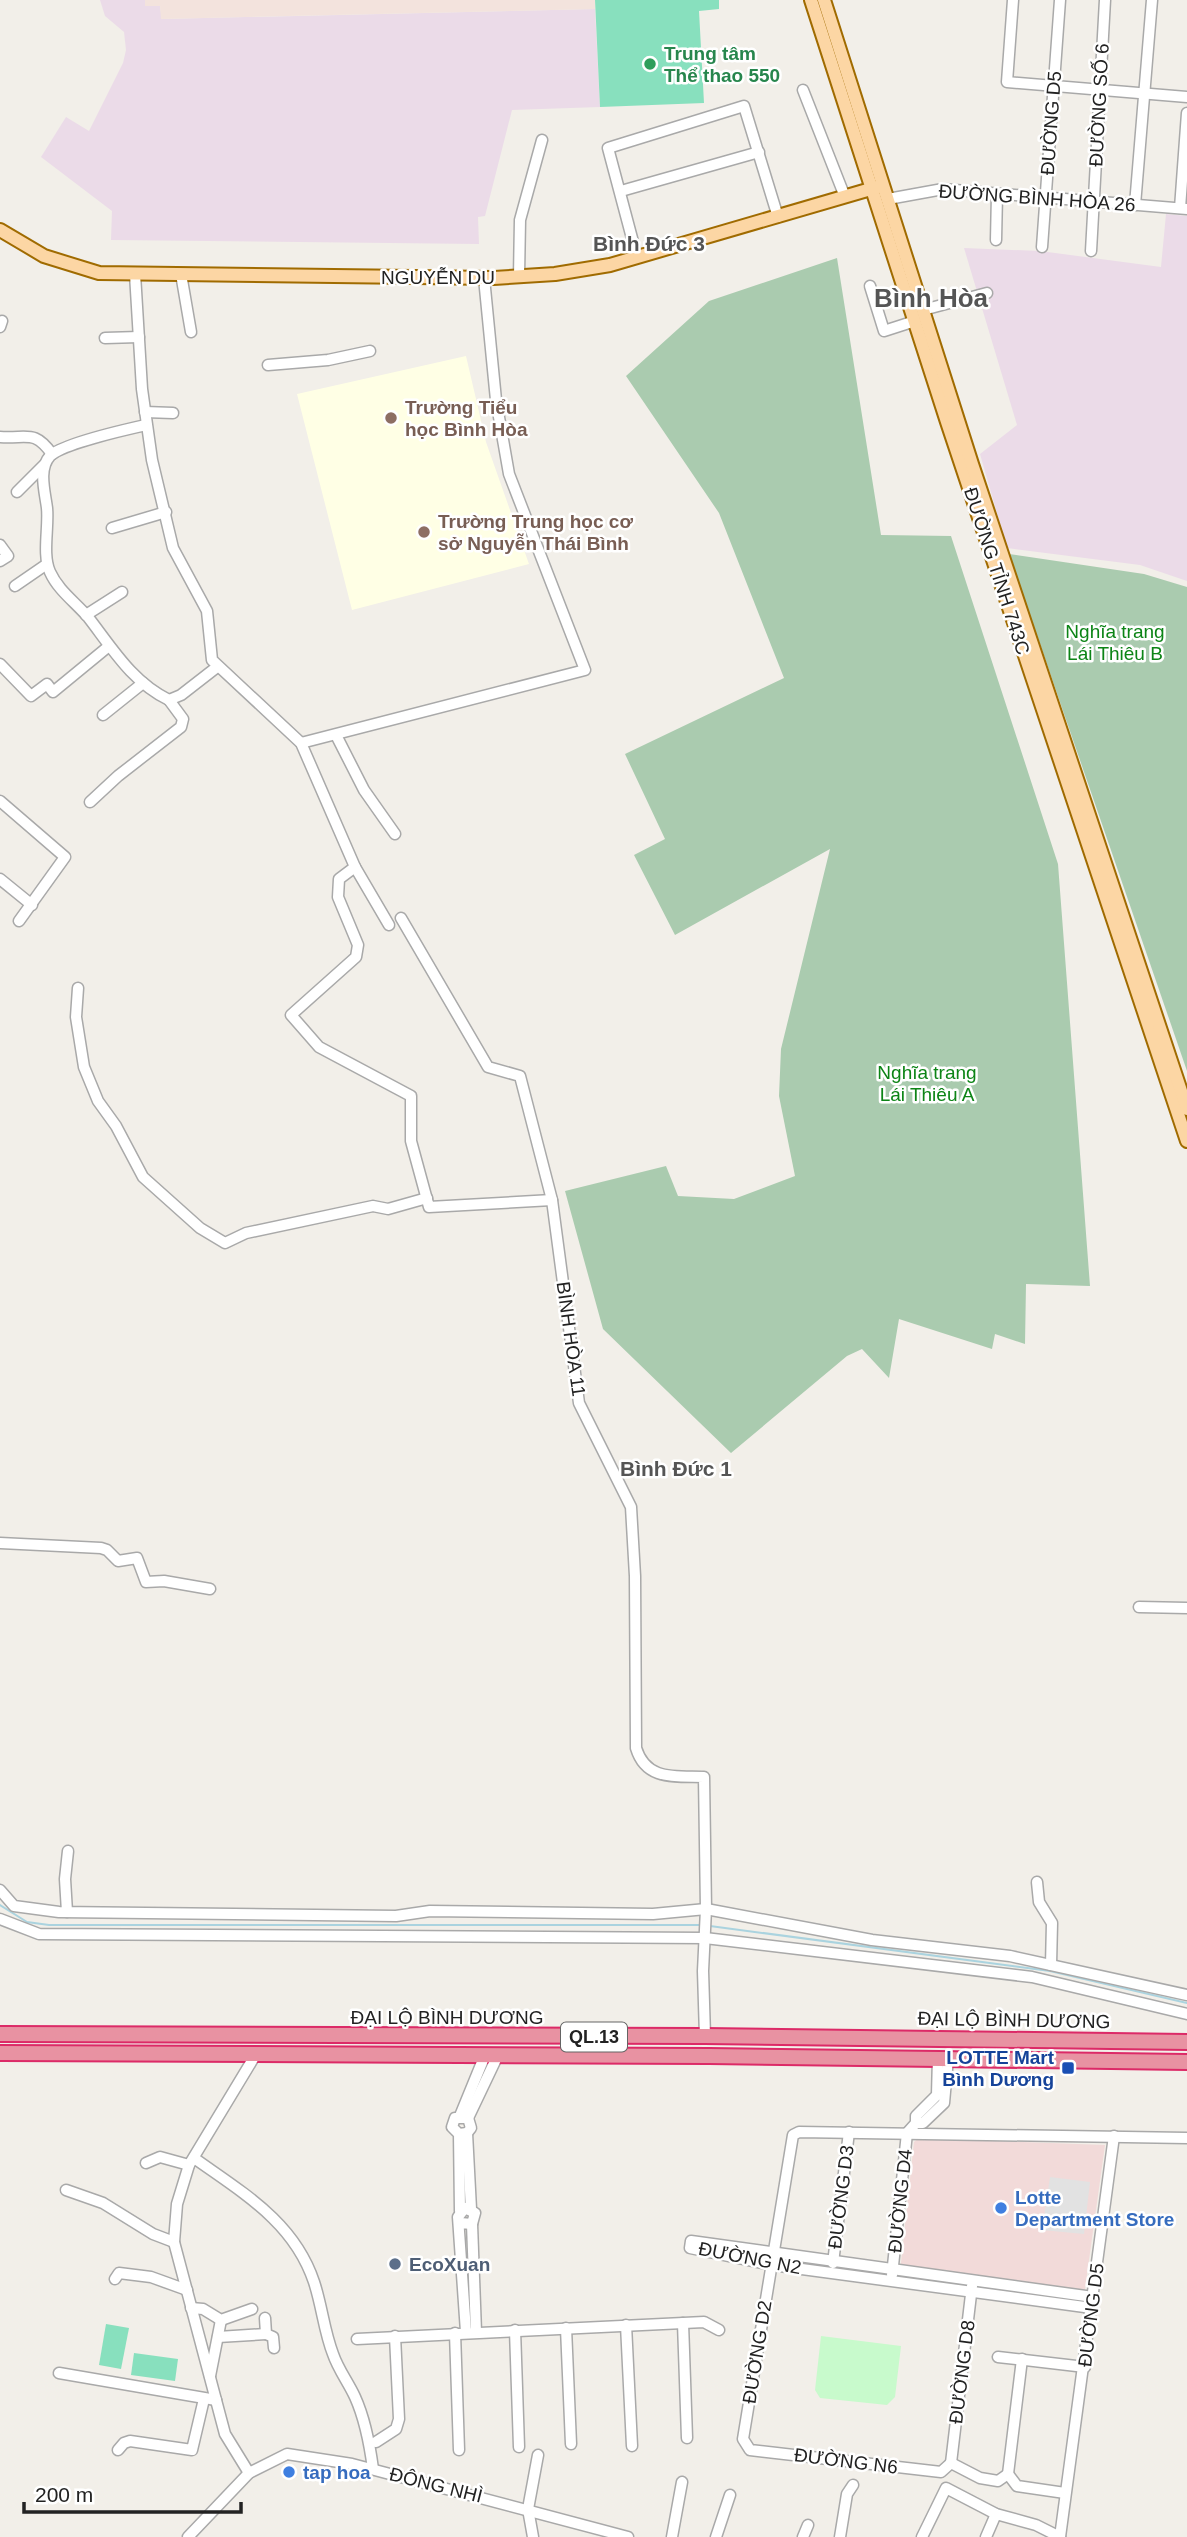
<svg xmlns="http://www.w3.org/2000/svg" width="1187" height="2537" viewBox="0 0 1187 2537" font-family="Arial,sans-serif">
	<rect width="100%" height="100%" fill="#f2efe9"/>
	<path fill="#f2dad9" d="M919,2138L1105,2145L1084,2296L900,2272L914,2142Z"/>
	<g fill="#ebdbe8">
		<path d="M100,0H145L146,6H160L162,19L595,9L600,107L512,110L485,216L478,217L479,244L111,240L112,211L41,157L66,117L89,131L123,63L126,50L124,32L105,16Z"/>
		<path d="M1166,214L1187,216V581L1140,565L1007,548L980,454L1017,425L964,248L1040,251L1161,267Z"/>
	</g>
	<path fill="#ffffe5" d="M466,356L486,442L529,564L352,610L297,394Z"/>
	<path fill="#f3e3dd" d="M145,0H595V9L161,19L160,6H145Z"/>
	<g fill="#aacbaf">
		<path d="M837,258L881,535L951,536L1058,864L1090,1286L1026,1284L1025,1344L995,1334L992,1349L899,1319L889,1378L862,1349L847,1356L731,1453L603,1329L565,1191L666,1166L678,1196L734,1199L795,1176L779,1096L781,1049L830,849L675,935L634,855L665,839L625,754L784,678L719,513L626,376L709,301Z"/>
		<path d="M1009,554L1144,574L1187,587V1071Z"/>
	</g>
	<path fill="#c8facc" d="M821,2336L901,2346L895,2397L887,2405L820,2398L815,2390Z"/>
	<g fill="#88e0be">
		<path d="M595,0H719V9L699,11L704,103L600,107Z"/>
		<path d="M106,2324L129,2328L121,2369L99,2365Z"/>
		<path d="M134,2353L178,2359L175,2381L131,2375Z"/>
	</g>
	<path fill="#e2e2e2" d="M1050,2177L1090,2182L1084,2234L1042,2230Z"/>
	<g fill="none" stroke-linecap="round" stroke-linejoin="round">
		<g stroke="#aad3df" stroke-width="2">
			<path d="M0,1905L27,1922L49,1925H701"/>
			<path d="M710,1926L1050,1971L1187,2003"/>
		</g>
		<g stroke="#a9a9a9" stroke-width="13">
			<g id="minor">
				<path d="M1013,0L1007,82L1187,97"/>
				<path d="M803,90L845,197"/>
				<path d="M621,191L759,152"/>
				<path d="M888,199L943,189L1187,209"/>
				<path d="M1135,205L1152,0"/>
				<path d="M1180,208L1187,113"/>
				<path d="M996,240L997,194"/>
				<path d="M1042,247L1060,0"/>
				<path d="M1091,251L1105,0"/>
				<path d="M637,257L608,148L744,106L778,217"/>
				<path d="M135,274L142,389L152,460L173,548L207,611L212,660L301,743L355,867L339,879L338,897L358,945L356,957L291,1015L319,1047L411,1096V1141L429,1207L552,1200"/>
				<path d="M181,274L191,332"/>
				<path d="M519,276L520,220L542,140"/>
				<path d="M870,286L884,331L915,321"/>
				<path d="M923,310L987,293"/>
				<path d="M0,327L2,321"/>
				<path d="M105,338L139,337"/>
				<path d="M268,365L328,360L370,351"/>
				<path d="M145,412L173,413"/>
				<path d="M146,425C128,429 62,444 50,456C38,469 45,492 47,508C49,527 42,555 50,572C58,590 75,602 88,617C112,648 132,682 169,700L181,695L217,667"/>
				<path d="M0,437C27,439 34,429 52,454"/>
				<path d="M17,492L44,465"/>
				<path d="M112,528L166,512"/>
				<path d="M0,545L8,556L0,561"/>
				<path d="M15,586L47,564"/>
				<path d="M86,615L122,592"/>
				<path d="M0,664L31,696L47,684L53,692L109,646"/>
				<path d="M103,715L143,683"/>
				<path d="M336,735L364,790L395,834"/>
				<path d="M301,743L585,670L509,474L496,400L484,278"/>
				<path d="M0,801L65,857L19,921"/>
				<path d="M90,802L118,776L181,727L183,719L169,700"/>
				<path d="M355,867L389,925"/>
				<path d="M0,879L32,905"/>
				<path d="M401,918L488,1067L520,1076L552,1200L579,1403L631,1507L635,1576L636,1748C646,1781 675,1776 704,1777L706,1909L703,1971L705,2036"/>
				<path d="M78,988L76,1017L84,1067L98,1101L116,1126L143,1177L200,1228L225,1243L246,1233L373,1206L388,1209L427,1198"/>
				<path d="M0,1543L101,1548L107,1550L118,1561L137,1558L146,1582L164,1581L210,1589"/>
				<path d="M1139,1607L1187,1608"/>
				<path d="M1037,1882L1039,1902L1052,1923L1051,1965"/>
				<path d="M0,1890L14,1906L59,1912L396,1916L430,1911L653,1914L706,1909L872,1940L1010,1956L1187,1995"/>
				<path d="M67,1912L65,1879L68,1851"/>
				<path d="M0,1919L39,1934L705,1938L1032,1977L1187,2014"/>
				<path d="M460,2116L485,2055"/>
				<path d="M468,2118L498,2055"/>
				<path d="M916,2123H923L944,2103L948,2058"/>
				<path d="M467,2133L471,2209"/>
				<path d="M459,2134L467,2133L471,2128L468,2118H455L452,2127L459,2134L460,2211"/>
				<path d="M194,2158C243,2193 294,2222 314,2282C322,2306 324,2331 333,2354C338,2369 348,2382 355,2397C365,2419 370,2446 373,2469"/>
				<path d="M146,2163L160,2157L189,2165"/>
				<path d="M66,2190L103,2203L153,2234L174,2242"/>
				<path d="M460,2223L472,2224L475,2213L465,2208L458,2217L466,2332"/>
				<path d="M472,2224L476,2332"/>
				<path d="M833,2263L849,2132"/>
				<path d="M892,2275L907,2133L916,2123V2116L937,2095L938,2058"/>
				<path d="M115,2279L119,2273L151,2277L187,2290"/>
				<path d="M191,2308L203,2309L221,2320L252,2309"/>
				<path d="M1092,2308L772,2265L690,2248L691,2241L1093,2297"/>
				<path d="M265,2318L266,2334L273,2337L274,2348"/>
				<path d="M683,2323L687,2438"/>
				<path d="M626,2325L632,2446"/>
				<path d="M566,2328L571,2444"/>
				<path d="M515,2330L519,2447"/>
				<path d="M455,2333L459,2450"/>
				<path d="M218,2337L266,2334"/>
				<path d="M357,2339L704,2322L719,2330"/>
				<path d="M998,2357L1085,2367"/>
				<path d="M59,2373L216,2400"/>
				<path d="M210,2376L221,2320"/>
				<path d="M376,2442L396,2429L399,2419L395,2336"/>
				<path d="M118,2450L124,2443L130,2441L192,2450L204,2399"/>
				<path d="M951,2463L941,2472L750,2450L743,2439L793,2135L799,2132L1187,2138"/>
				<path d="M951,2463L972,2286"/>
				<path d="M951,2463L980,2478L998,2481L1008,2474"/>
				<path d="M249,2473L225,2434L174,2242L177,2204L189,2165L256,2054"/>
				<path d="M1008,2474L1022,2359"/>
				<path d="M1008,2474L1017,2486L1065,2493"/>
				<path d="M188,2537L249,2473L287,2454L352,2464L628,2537"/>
				<path d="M533,2537L528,2509L538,2455"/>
				<path d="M672,2537L682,2482"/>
				<path d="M716,2537L730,2495"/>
				<path d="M803,2537L808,2525"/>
				<path d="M840,2537L847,2494L853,2485"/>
				<path d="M922,2537L946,2488L996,2514L1036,2525L1060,2537"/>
				<path d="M986,2537L996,2514"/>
				<path d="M1060,2537L1114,2136"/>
			</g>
		</g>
		<g stroke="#a06b00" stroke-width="16">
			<g id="major">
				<path d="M811,0L947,422L1187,1141"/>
				<path d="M824,0L972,464L1187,1109"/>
				<path d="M0,230L44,256L99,273L494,278L555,274L610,265L881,186"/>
			</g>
		</g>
		<g stroke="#dc2a67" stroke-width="18">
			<g id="highway">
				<path d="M0,2034L705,2036L1187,2042"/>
				<path d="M0,2053L709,2056L1187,2062"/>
			</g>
		</g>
		<use href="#minor" stroke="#fff" stroke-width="10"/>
		<use href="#major" stroke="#fcd6a4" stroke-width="12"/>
		<use href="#highway" stroke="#e892a2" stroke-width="14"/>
	</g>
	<circle fill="#2e9e5b" stroke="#fff" stroke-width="2.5" cx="650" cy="64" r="7"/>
	<g fill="#8d6e63" stroke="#fff" stroke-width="2.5">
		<circle cx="391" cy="418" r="7"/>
		<circle cx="424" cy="532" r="7"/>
	</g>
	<rect fill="#1a4fb4" stroke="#fff" stroke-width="2.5" x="1061" y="2061" width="14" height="14" rx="3.5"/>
	<g fill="#3f7fe0" stroke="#fff" stroke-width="2.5">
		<circle cx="1001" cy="2208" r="7"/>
		<circle cx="289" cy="2472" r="7"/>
	</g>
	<circle fill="#5c6f8a" stroke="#fff" stroke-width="2.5" cx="395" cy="2264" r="7"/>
	<g text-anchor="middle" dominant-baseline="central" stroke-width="5" stroke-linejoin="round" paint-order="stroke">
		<rect fill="#fff" stroke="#646464" stroke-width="2" x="561" y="2022.5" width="66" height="29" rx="5"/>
		<g font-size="18" font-weight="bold" fill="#222">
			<text x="594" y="2037">QL.13</text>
		</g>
		<g font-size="19" font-weight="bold" fill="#27864d" stroke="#fff" text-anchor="start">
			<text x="664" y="53">Trung tâm<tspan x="664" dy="22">Thể thao 550</tspan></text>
		</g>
		<g font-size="19" fill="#222" stroke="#fff">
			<text transform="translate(1099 105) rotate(-87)">ĐƯỜNG SỐ 6</text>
			<text transform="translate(1051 123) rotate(-86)">ĐƯỜNG D5</text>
			<text transform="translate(1037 198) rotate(4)">ĐƯỜNG BÌNH HÒA 26</text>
			<text x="438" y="277">NGUYỄN DU</text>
			<text transform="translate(997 571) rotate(72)">ĐƯỜNG TỈNH 743C</text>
			<text transform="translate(571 1339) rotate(82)">BÌNH HÒA 11</text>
			<text x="447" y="2017">ĐẠI LỘ BÌNH DƯƠNG</text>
			<text transform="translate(1014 2020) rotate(1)">ĐẠI LỘ BÌNH DƯƠNG</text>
			<text transform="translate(841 2197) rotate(-83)">ĐƯỜNG D3</text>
			<text transform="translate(900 2201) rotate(-84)">ĐƯỜNG D4</text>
			<text transform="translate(750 2258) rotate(11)">ĐƯỜNG N2</text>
			<text transform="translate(1091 2315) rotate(-83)">ĐƯỜNG D5</text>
			<text transform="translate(757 2352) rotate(-81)">ĐƯỜNG D2</text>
			<text transform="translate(962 2372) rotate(-83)">ĐƯỜNG D8</text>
			<text transform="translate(846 2461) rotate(7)">ĐƯỜNG N6</text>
			<text transform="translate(436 2485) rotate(14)">ĐÔNG NHÌ</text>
		</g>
		<g font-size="19" font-weight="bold" fill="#785e54" stroke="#fff" text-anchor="start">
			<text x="405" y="407">Trường Tiểu<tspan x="405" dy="22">học Bình Hòa</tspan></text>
			<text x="438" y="521">Trường Trung học cơ<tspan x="438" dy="22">sở Nguyễn Thái Bình</tspan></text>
		</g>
		<g font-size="19" fill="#0c8416" stroke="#fff">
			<text x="1115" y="631">Nghĩa trang<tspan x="1115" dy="22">Lái Thiêu B</tspan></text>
			<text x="927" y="1072">Nghĩa trang<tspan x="927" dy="22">Lái Thiêu A</tspan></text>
		</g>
		<g font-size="19" font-weight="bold" fill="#164399" stroke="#fff" text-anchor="end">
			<text x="1054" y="2057">LOTTE Mart<tspan x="1054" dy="22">Bình Dương</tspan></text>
		</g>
		<g font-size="19" font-weight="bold" fill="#366cbe" stroke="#fff" text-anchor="start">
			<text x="1015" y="2197">Lotte<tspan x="1015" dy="22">Department Store</tspan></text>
			<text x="303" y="2472">tap hoa</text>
		</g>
		<g font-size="19" font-weight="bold" fill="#4e5e75" stroke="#fff" text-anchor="start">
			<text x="409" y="2264">EcoXuan</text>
		</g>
		<g font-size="21" font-weight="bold" fill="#555" stroke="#fff">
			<text x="649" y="243">Bình Đức 3</text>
			<text x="676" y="1468">Bình Đức 1</text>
		</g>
		<g font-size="26" font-weight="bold" fill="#555" stroke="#fff">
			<text x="931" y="298">Bình Hòa</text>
		</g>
	</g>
	<path d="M24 2502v10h217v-10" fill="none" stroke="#222222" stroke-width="3.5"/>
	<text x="35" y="2502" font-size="21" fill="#222222" stroke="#ffffff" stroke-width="5" paint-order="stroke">200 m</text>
</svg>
